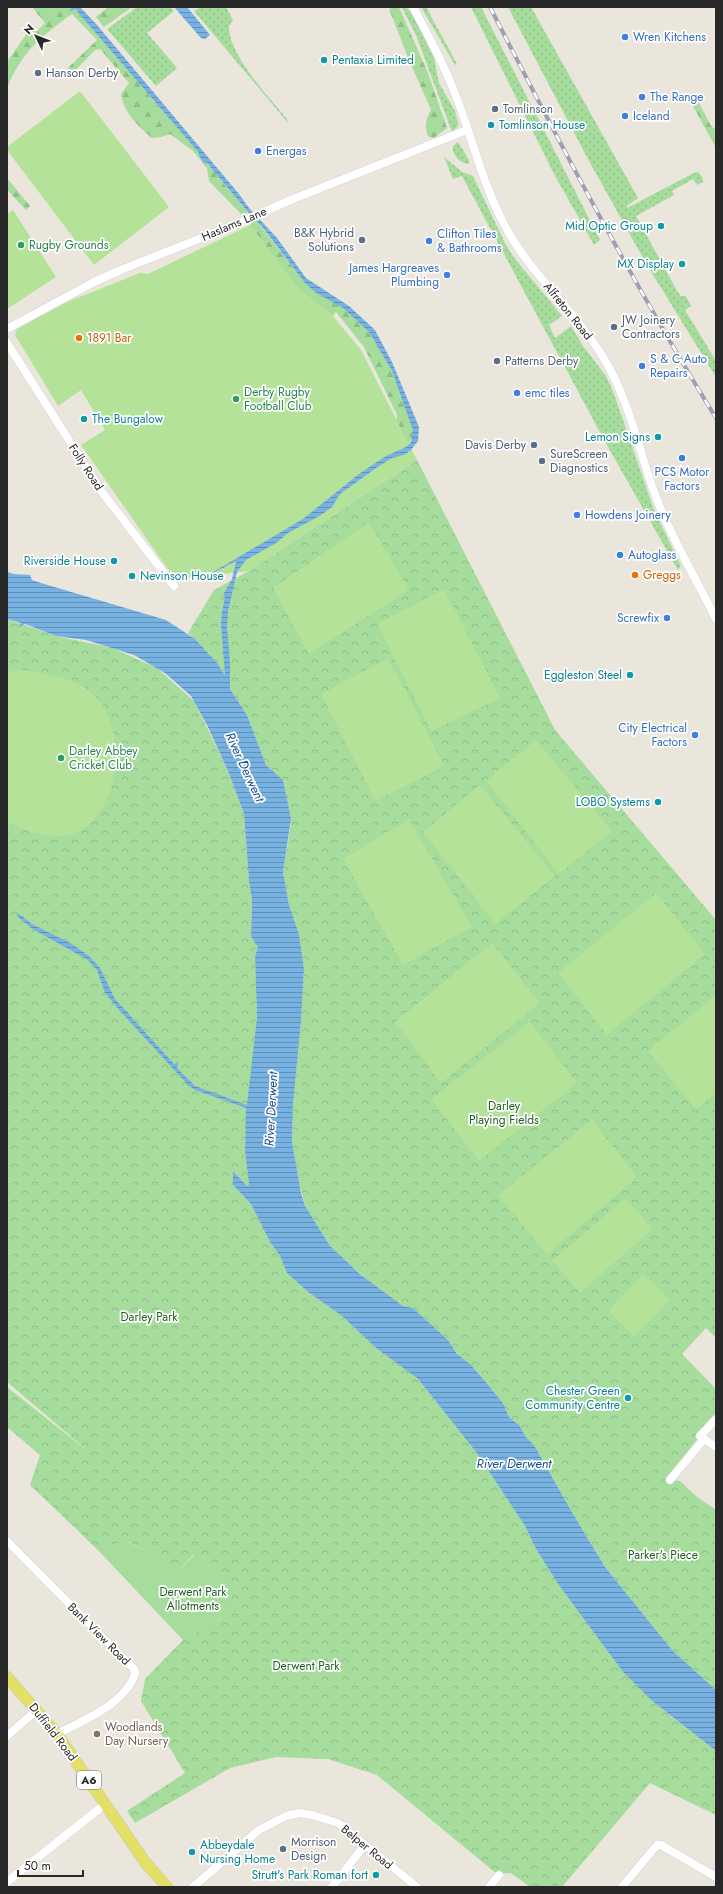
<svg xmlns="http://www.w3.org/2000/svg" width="723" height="1894" viewBox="0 0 723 1894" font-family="Jost,sans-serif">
	<defs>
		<pattern id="grass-dots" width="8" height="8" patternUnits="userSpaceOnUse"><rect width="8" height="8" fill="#a6dc9c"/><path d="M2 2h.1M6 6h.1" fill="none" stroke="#8fbd86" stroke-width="1.8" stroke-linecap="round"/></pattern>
		<pattern id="forest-firs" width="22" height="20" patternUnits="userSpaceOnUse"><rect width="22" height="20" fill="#a6dc9c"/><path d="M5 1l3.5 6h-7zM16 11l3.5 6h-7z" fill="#8fbd86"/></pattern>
		<pattern id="park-crowns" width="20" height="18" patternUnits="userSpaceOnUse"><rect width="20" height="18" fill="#a6dc9c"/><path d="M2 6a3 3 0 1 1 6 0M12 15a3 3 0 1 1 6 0" fill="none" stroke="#8fbd86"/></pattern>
		<pattern id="water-rules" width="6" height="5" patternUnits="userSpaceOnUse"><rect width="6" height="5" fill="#77b2e3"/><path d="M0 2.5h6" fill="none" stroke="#6291b8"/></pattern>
	</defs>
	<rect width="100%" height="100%" fill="#eae6dc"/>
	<g fill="url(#grass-dots)">
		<path d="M137,7H170L174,11L147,33L177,68L156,86L107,29Z"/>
		<path d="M202,7H226L233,20L229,26C228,54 269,97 286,118L289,124L194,11Z"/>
		<path d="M406,7L412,13L434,58L439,83L455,111L458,123V126L452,132L416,35L402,8Z"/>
		<path d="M421,7H426L457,64L455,65Z"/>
		<path d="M471,7H481L600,240L594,245L554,174Z"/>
		<path d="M508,7H531L638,198L627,206V208L694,173L698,172L702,177L703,182L697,185L693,179L672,191L674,195L636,216L677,291L681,296H686L691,306L685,310L716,361V377L647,265L588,159Z"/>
		<path d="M458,142L469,160V164C460,163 452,156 453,146Z"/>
		<path d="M444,157L462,172L473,176L505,243L515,259L562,316L549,325L555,338L571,326L583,346L606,376L613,391L654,510L681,566L678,570L608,447L462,176L453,179Z"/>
	</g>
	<g fill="url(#forest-firs)">
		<path d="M32,7H72L70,11L75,9L199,153V157L203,162L207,163L248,213L241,214L209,181L207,168L193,151L170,134L161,137L152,138C138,126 124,113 121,94L129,83L100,49L95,50L75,71H70L68,68L97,40L72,14C41,36 22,52 7,88V63L9,59L28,32L38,30L45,23Z"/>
		<path d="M108,7H132L104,27L96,17Z"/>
		<path d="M393,7H399L428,73L447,128L434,138L428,136C424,126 426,118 431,110L409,60L389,9Z"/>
		<path d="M698,101L711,126L716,130V148L693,106Z"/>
		<path d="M7,178L30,206L26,210L7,190Z"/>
		<path d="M255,219L305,283L343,308L369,332L392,371L413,427V437L406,447L199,575L191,579L182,569L395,432L397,415L364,347L336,312L333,316L297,288L250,225Z"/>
	</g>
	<g fill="url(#park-crowns)">
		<path d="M417,460L555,730L716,920V1338L706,1328L682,1354L716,1389V1416L665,1479L680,1481L697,1497L716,1510V1690L672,1650L605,1567L573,1514L534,1445L526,1437L516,1422L509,1417L503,1403L484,1380L470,1364L457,1354L448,1340L413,1308L403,1306L378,1289L343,1259L330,1246L305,1206L296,1169L292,1145L293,1105L301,1022L304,969L299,934L289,905L283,872L291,824L283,780L266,765L247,715L230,689L229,683L222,670L208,653L188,633L214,590L249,571Z"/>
		<path d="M7,619L56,636L112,648L157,668L194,701L228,771L244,814L249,881L252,900L251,936L258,948L255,956L257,1017L246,1126L245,1151L249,1185L247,1186L233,1171V1185L251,1204L270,1242L280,1256L287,1273L308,1292L342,1316L376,1348L415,1376L430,1394L476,1452L525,1526L536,1549L558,1584L623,1672L651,1700L716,1751V1815L650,1783L562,1887H530L511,1873L497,1874L377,1775L328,1759L276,1757L230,1768L135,1823L127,1811L185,1773L141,1701L145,1679L183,1640L230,1613L223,1582L204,1561L205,1555H193L176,1573L164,1568L152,1554L126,1541L97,1549L30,1485L40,1455L7,1427V1387L89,1452L7,1382Z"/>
	</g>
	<path fill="#a6dc9c" d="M125,1541L152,1554L164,1568L176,1573L194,1555H205L204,1561L223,1582H229L230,1613L183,1640L97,1549Z"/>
	<g fill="#b5e299">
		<path d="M80,91L169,207L94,265L7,150V147Z"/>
		<path d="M13,210L56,277L7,309V214Z"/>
		<path d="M250,225L297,288L333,316L361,350L417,460L249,571L180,579L167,568L81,445L105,430L81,390L58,406L15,335L17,329L67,302L140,273L148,274Z"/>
		<path d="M369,522L409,590L309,654L273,588Z"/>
		<path d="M444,589L500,698L431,731L377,624Z"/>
		<path d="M388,658L445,766L375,801L321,694Z"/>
		<path d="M18,670H25C46,675 74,677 91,692C129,724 124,818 71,834C49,840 27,831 7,822V672Z"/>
		<path d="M536,740L612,831L559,874L486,781Z"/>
		<path d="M480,785L555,876L495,924L423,832Z"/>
		<path d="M409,819L472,927L403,965L343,859Z"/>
		<path d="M656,893L705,954L607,1035L558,973Z"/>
		<path d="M492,943L540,1003L441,1083L395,1022Z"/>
		<path d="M716,995V1093L696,1110L648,1051Z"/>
		<path d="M530,1022L577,1083L479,1161L431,1099Z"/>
		<path d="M592,1120L637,1177L547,1255L498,1195Z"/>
		<path d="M625,1198L653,1229L580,1293L552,1261Z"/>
		<path d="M643,1274L670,1300L634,1336L608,1311Z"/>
	</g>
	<g fill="url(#water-rules)">
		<path d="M72,7H80L97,25L239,194L249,208L277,238L306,278L349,306L375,330L392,362L419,427L418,441L411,450L404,455L392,458L376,468L340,494L332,507L321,515L288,533L276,543L246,560L237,572L228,611L227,628L230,663V689L247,715L266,765L283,780L291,819L283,872L289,905L299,934L304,969L301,1022L293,1105L292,1143L301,1193L305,1206L330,1246L361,1275L403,1306L413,1308L448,1340L457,1354L470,1364L484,1380L503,1403L509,1417L519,1425L526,1437L534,1445L573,1514L605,1567L672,1650L716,1690V1751L651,1700L623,1672L558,1584L536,1549L525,1526L476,1452L430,1394L417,1378L376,1348L342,1316L308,1292L287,1273L280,1256L270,1242L251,1204L233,1185V1171L247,1186L249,1185L245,1151L246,1108L195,1090L188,1085L121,1012L105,993L97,970L88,960L31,928L17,916L18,914L22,916L32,924L72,944L89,956L100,968L115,999L174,1064L178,1062L177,1068L195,1086L247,1105L257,1017L255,956L258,948L251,936L252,900L249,881L244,814L228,771L207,725L191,696L165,673L134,655L86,640L56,636L25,624L20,627L19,626L21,623L7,619V572L14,574L30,575L32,580L41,583L166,620L195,639L217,663L225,675L221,624L222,612L225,597L223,595L232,579L236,562H234L208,576V575L303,519L359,474L386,456L406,447L411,442L413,430L392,371L369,332L343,308L315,292L305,283L263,228L246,210L207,163L203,162L199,156V153L75,9L69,12Z"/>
		<path d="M174,7H187L210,35L205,39L201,38Z"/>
	</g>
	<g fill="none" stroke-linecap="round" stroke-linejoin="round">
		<g stroke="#d1d1e0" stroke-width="9">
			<g id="minor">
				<path d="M413,7C426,31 439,56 450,81C470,128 480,178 504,224C530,275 577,312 606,362C629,402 638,446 653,489C669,534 695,577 716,619"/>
				<path d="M7,329L94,282L123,269L237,224L293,199L467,130"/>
				<path d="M7,343L102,492L174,586"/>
				<path d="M704,1439L716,1447"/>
				<path d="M670,1480L704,1439L700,1436L716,1419"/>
				<path d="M7,1541L134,1669L135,1673C127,1703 82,1721 57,1734"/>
				<path d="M7,1736L37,1710"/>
				<path d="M7,1882L104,1805"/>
				<path d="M193,1887L259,1830L286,1816L299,1813L312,1815L338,1823L417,1887"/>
				<path d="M332,1887L364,1846"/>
				<path d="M489,1887L499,1875"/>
				<path d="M622,1887L657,1845H661L716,1877"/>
			</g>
		</g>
		<g stroke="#c7c7c7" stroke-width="12">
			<path id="major" d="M7,1677L57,1734L145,1862L167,1887"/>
		</g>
		<use href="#minor" stroke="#fff" stroke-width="8"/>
		<use href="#major" stroke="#e4df66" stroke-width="11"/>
		<g stroke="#a09fb1" stroke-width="4">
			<path id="rail" d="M490,7C561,146 634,285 716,418"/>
		</g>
		<use href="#rail" stroke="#fff" stroke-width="2.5" stroke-dasharray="8" stroke-linecap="butt"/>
	</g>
	<g fill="#3f7fe0" stroke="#fff" stroke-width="1.5">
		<circle cx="625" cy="37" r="4"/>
		<circle cx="642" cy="97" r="4"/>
		<circle cx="625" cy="116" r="4"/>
		<circle cx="258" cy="151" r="4"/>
		<circle cx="429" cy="241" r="4"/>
		<circle cx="447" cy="275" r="4"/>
		<circle cx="642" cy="366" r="4"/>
		<circle cx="517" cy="393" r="4"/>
		<circle cx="682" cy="458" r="4"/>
		<circle cx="577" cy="515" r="4"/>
		<circle cx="620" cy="555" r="4"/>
		<circle cx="667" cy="618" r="4"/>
		<circle cx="695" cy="735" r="4"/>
	</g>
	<g fill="#0f9aa8" stroke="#fff" stroke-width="1.5">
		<circle cx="324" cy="60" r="4"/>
		<circle cx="491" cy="125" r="4"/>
		<circle cx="661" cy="226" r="4"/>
		<circle cx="682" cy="264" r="4"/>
		<circle cx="84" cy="419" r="4"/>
		<circle cx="658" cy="437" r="4"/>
		<circle cx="114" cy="561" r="4"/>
		<circle cx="132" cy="576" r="4"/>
		<circle cx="630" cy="675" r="4"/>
		<circle cx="658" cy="802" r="4"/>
		<circle cx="628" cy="1398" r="4"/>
		<circle cx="192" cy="1852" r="4"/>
		<circle cx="376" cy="1875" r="4"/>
	</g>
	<g fill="#5c6f8a" stroke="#fff" stroke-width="1.5">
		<circle cx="38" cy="73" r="4"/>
		<circle cx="495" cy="109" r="4"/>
		<circle cx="362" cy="240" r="4"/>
		<circle cx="614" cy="327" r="4"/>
		<circle cx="497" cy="361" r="4"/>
		<circle cx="534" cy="445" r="4"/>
		<circle cx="542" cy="461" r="4"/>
		<circle cx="283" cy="1849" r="4"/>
	</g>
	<g fill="#2e9e5b" stroke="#fff" stroke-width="1.5">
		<circle cx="21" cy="245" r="4"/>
		<circle cx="236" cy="399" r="4"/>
		<circle cx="61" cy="758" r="4"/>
	</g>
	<g fill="#e8710a" stroke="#fff" stroke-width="1.5">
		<circle cx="79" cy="338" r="4"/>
		<circle cx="635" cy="575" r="4"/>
	</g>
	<circle fill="#8d6e63" stroke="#fff" stroke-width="1.5" cx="97" cy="1734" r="4"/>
	<g text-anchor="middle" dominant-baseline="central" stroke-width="3.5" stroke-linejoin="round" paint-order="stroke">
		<rect fill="#fff" stroke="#696969" stroke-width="1" x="77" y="1771" width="24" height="18" rx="3"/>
		<g font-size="11" font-weight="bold" fill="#292929">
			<text x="89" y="1780">A6</text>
		</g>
		<g font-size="12" fill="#366cbe" stroke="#fff" text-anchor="start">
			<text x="633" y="37">Wren Kitchens</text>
			<text x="650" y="97">The Range</text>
			<text x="633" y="116">Iceland</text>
			<text x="266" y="151">Energas</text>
			<text x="437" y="234">Clifton Tiles<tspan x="437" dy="14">&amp; Bathrooms</tspan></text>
			<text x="439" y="268" text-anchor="end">James Hargreaves<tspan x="439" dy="14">Plumbing</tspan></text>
			<text x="650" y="359">S &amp; C Auto<tspan x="650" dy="14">Repairs</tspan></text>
			<text x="525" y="393">emc tiles</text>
			<text x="682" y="472" text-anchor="middle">PCS Motor<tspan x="682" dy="14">Factors</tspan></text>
			<text x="585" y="515">Howdens Joinery</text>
			<text x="628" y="555">Autoglass</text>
			<text x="659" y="618" text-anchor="end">Screwfix</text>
			<text x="687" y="728" text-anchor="end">City Electrical<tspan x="687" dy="14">Factors</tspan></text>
		</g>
		<g font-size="12" fill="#0d838f" stroke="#fff" text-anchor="end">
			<text x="332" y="60" text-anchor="start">Pentaxia Limited</text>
			<text x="499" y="125" text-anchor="start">Tomlinson House</text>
			<text x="653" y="226">Mid Optic Group</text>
			<text x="674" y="264">MX Display</text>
			<text x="92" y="419" text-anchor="start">The Bungalow</text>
			<text x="650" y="437">Lemon Signs</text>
			<text x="106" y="561">Riverside House</text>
			<text x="140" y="576" text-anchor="start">Nevinson House</text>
			<text x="622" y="675">Eggleston Steel</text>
			<text x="650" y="802">LOBO Systems</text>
			<text x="620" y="1391">Chester Green<tspan x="620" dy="14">Community Centre</tspan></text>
			<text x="200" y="1845" text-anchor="start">Abbeydale<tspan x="200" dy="14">Nursing Home</tspan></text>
			<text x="368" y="1875">Strutt's Park Roman fort</text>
		</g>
		<g font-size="12" fill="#4e5e75" stroke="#fff" text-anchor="start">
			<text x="46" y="73">Hanson Derby</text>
			<text x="503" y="109">Tomlinson</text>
			<text x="354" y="233" text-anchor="end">B&amp;K Hybrid<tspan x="354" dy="14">Solutions</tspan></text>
			<text x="622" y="320">JW Joinery<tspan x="622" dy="14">Contractors</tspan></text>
			<text x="505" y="361">Patterns Derby</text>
			<text x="526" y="445" text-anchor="end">Davis Derby</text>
			<text x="550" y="454">SureScreen<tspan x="550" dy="14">Diagnostics</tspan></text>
			<text x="291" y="1842">Morrison<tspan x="291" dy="14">Design</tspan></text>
		</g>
		<g font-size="12" fill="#292929" stroke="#fff">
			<text transform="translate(234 224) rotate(-23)">Haslams Lane</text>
			<text transform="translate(568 311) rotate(51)">Alfreton Road</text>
			<text transform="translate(86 467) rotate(57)">Folly Road</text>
			<text transform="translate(99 1634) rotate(45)">Bank View Road</text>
			<text transform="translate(53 1732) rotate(52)">Duffield Road</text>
			<text transform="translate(367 1847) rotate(39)">Belper Road</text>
		</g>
		<g font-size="12" fill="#27864d" stroke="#fff" text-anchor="start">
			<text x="29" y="245">Rugby Grounds</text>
			<text x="244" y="392">Derby Rugby<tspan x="244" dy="14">Football Club</tspan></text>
			<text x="69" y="751">Darley Abbey<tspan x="69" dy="14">Cricket Club</tspan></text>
		</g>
		<g font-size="12" fill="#c56008" stroke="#fff" text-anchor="start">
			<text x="87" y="338">1891 Bar</text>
			<text x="643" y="575">Greggs</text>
		</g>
		<g font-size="12" fill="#215f20" stroke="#fff">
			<text x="504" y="1106">Darley<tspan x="504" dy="14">Playing Fields</tspan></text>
			<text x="149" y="1317">Darley Park</text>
			<text x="663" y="1555">Parker's Piece</text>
			<text x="193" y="1592">Derwent Park<tspan x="193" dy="14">Allotments</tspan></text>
			<text x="306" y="1666">Derwent Park</text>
		</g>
		<g font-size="12" fill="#785e54" stroke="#fff" text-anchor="start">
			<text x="105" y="1727">Woodlands<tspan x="105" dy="14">Day Nursery</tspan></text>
		</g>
		<g font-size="13" font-style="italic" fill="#194f8d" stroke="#fff">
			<text transform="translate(245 767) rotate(65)">River Derwent</text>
			<text transform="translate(271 1109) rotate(-87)">River Derwent</text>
			<text x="514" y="1463">River Derwent</text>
		</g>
	</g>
	<rect width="723" height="1894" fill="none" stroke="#292929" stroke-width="16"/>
	<g transform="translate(36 36) rotate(313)" stroke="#ffffff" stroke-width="3" paint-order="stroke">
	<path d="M0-3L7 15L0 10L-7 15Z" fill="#292929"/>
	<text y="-6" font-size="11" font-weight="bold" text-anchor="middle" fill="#292929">N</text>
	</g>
	<path d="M18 1870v6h65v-6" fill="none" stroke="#292929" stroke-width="2"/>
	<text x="24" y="1870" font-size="12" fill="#292929" stroke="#ffffff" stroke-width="3" paint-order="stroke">50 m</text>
</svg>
